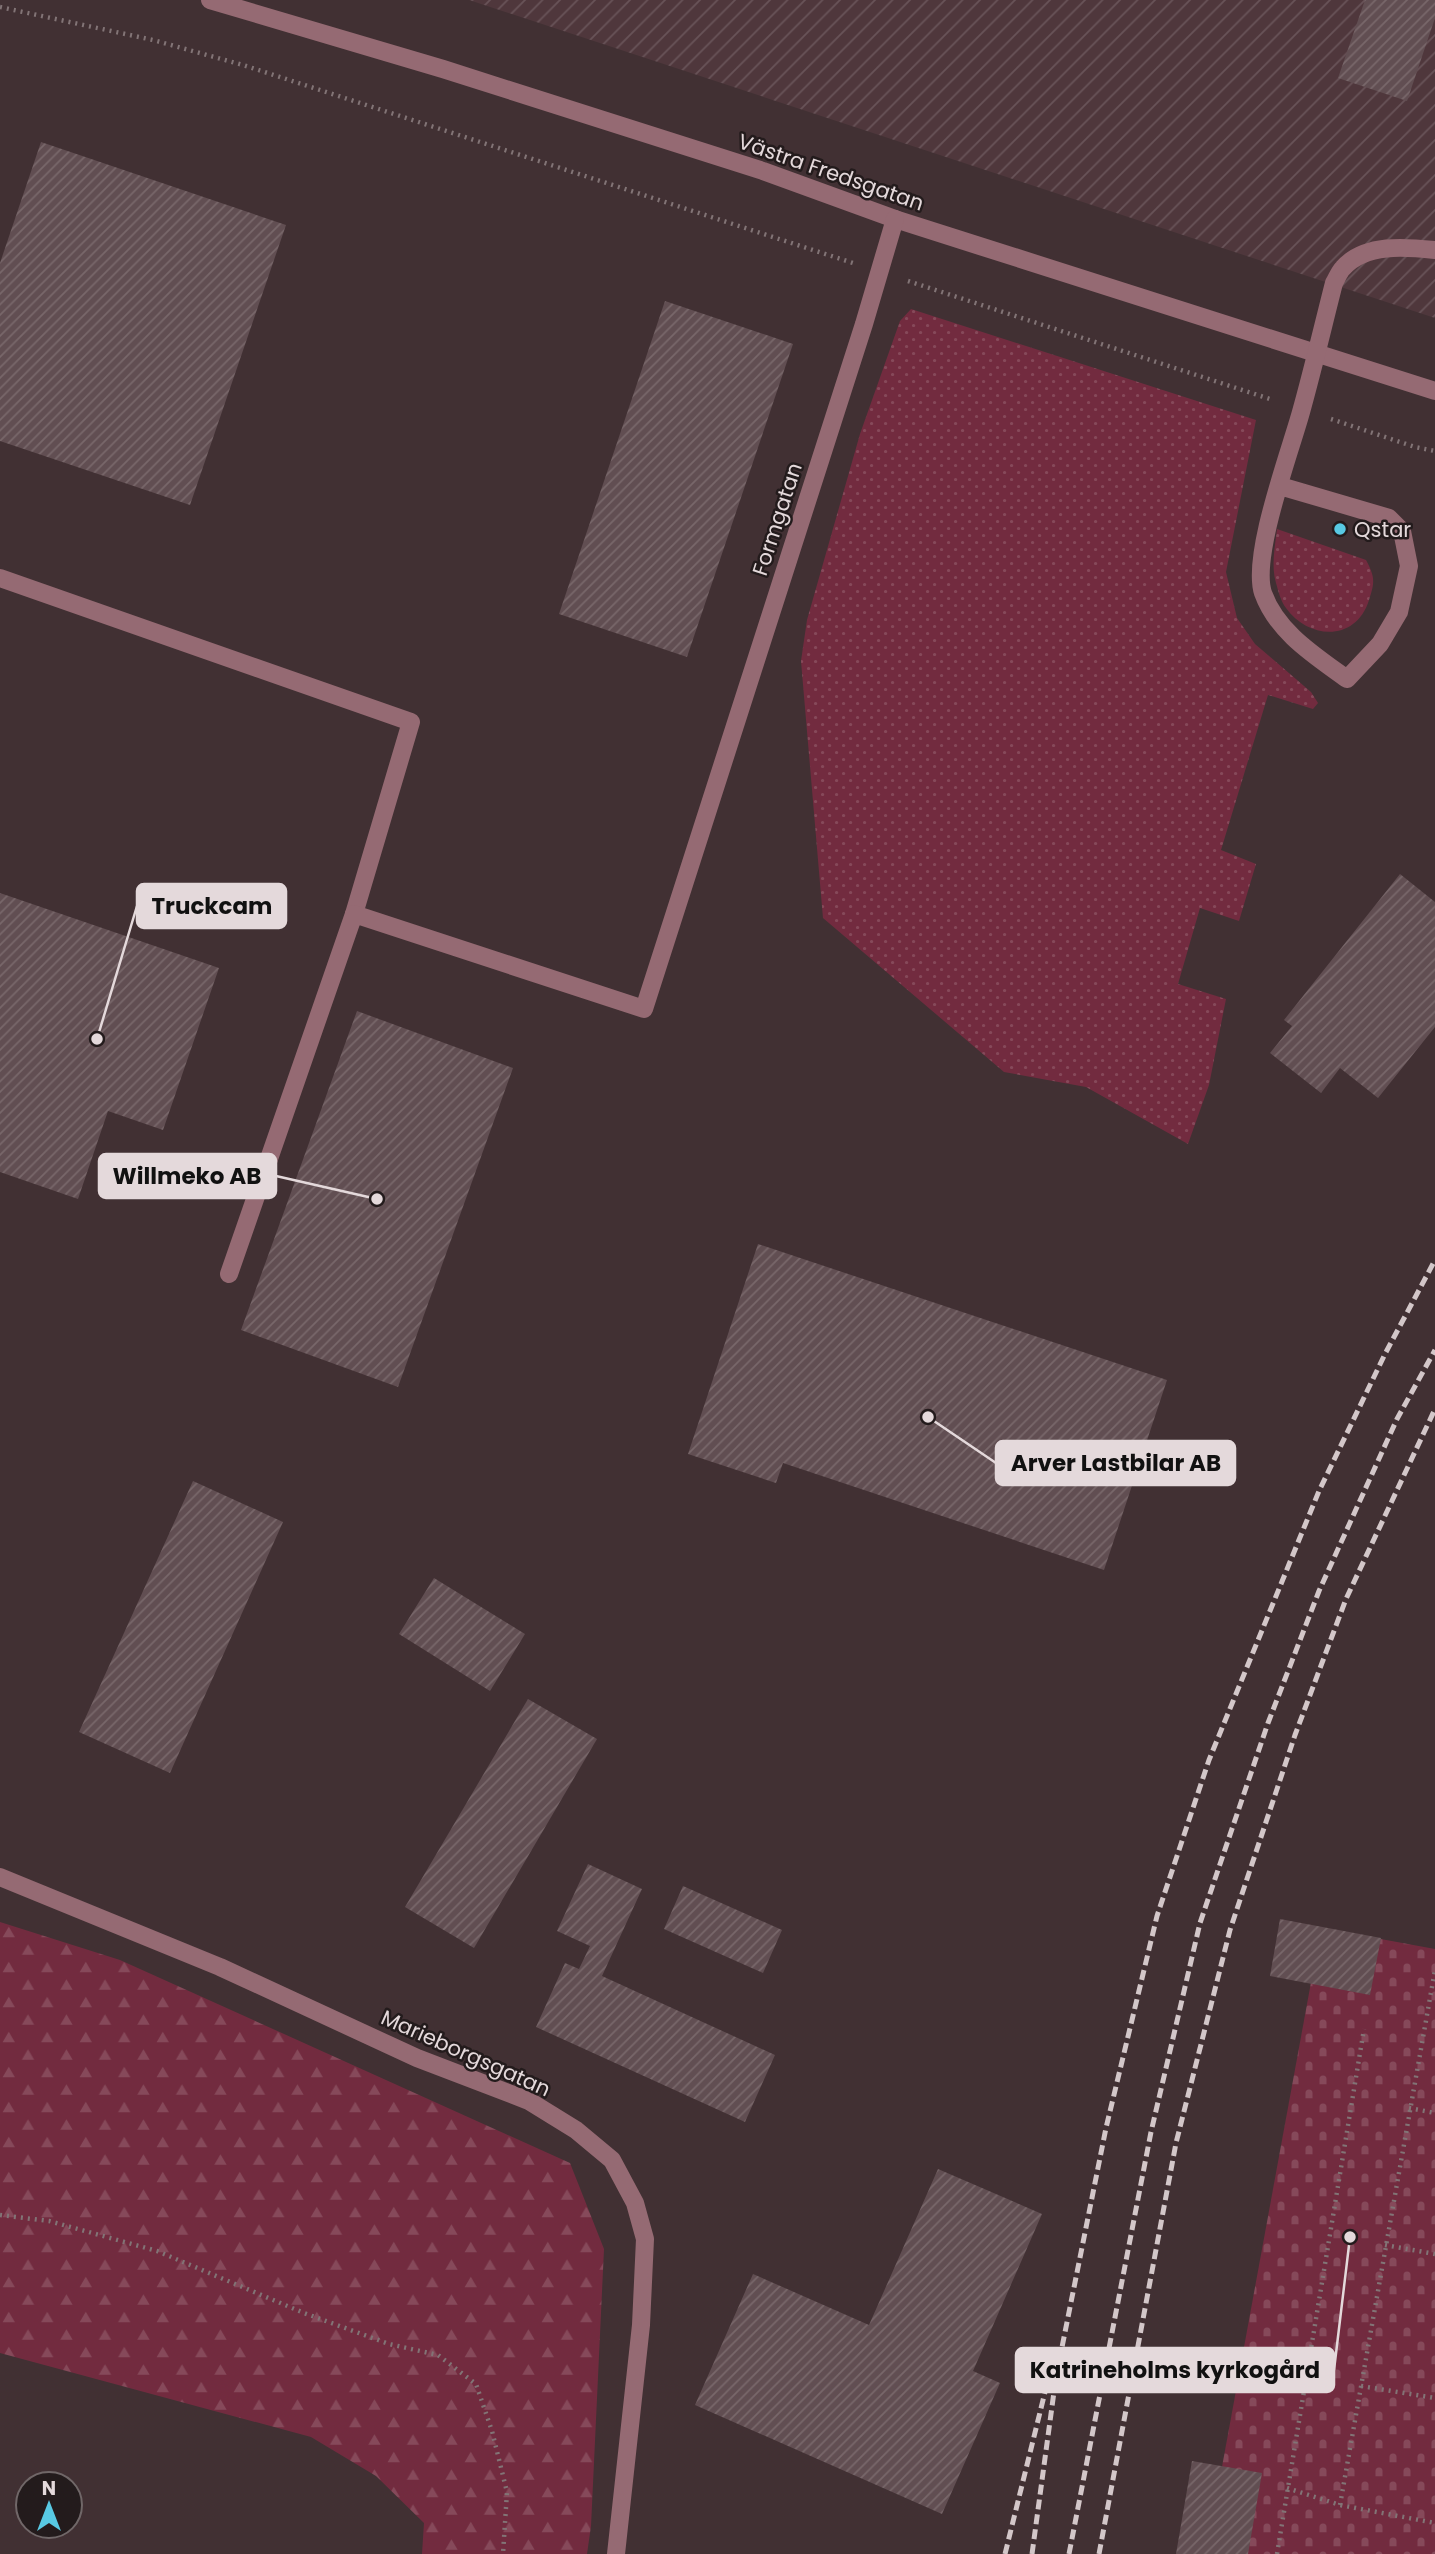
<svg xmlns="http://www.w3.org/2000/svg" width="1435" height="2554" viewBox="0 0 1435 2554" font-family="Poppins,sans-serif">
	<defs>
		<pattern id="industrial-furrows" width="10" height="10" patternUnits="userSpaceOnUse" patternTransform="scale(1.75)"><rect width="10" height="10" fill="#4f373c"/><path d="M-1 1l2-2M0 10L10 0M9 11l2-2" fill="none" stroke="#685358"/></pattern>
		<pattern id="grass-dots" width="8" height="8" patternUnits="userSpaceOnUse" patternTransform="scale(1.75)"><rect width="8" height="8" fill="#722b3f"/><path d="M2 2h.1M6 6h.1" fill="none" stroke="#86495a" stroke-width="1.8" stroke-linecap="round"/></pattern>
		<pattern id="forest-firs" width="22" height="20" patternUnits="userSpaceOnUse" patternTransform="scale(1.75)"><rect width="22" height="20" fill="#722b3f"/><path d="M5 1l3.5 6h-7zM16 11l3.5 6h-7z" fill="#86495a"/></pattern>
		<pattern id="cemetery-stones" width="16" height="16" patternUnits="userSpaceOnUse" patternTransform="scale(1.75)"><rect width="16" height="16" fill="#722b3f"/><path d="M2 7V4a2 2 0 0 1 4 0v3zM10 15v-3a2 2 0 0 1 4 0v3z" fill="#86495a"/></pattern>
		<pattern id="building-hatch" width="6" height="6" patternUnits="userSpaceOnUse" patternTransform="scale(1.75)"><rect width="6" height="6" fill="#614e52"/><path d="M-1 1l2-2M0 6l6-6M5 7l2-2" fill="none" stroke="#78676a"/></pattern>
	</defs>
	<rect width="100%" height="100%" fill="#413033"/>
	<path fill="url(#industrial-furrows)" d="M469,0H1435V318Z"/>
	<g fill="url(#grass-dots)">
		<path d="M911,309L1256,420L1226,572L1237,618L1255,644L1311,692L1318,703L1313,709L1268,695L1221,850L1256,864L1239,921L1200,908L1178,984L1226,999L1209,1085L1188,1144L1086,1087L1004,1072L823,918L801,661L807,620L860,434L900,321Z"/>
		<path d="M1277,529L1366,560C1375,577 1375,582 1369,600C1356,642 1309,640 1286,608C1281,602 1278,590 1276,583C1271,566 1275,546 1277,529Z"/>
	</g>
	<path fill="url(#forest-firs)" d="M0,1922L120,1960L570,2163L604,2249L591,2526L587,2554H422L424,2523L376,2476L311,2437L0,2353Z"/>
	<path fill="url(#cemetery-stones)" d="M1321,1928L1435,1949V2554H1206Z"/>
	<g fill="url(#building-hatch)">
		<path d="M1365,0H1435V18L1407,101L1338,78Z"/>
		<path d="M41,142L286,225L190,505L0,441V263Z"/>
		<path d="M665,301L793,344L687,657L559,614Z"/>
		<path d="M1400,874L1435,902V1027L1378,1098L1340,1068L1321,1093L1270,1053L1292,1026L1284,1020Z"/>
		<path d="M0,893L219,968L163,1130L108,1111L78,1199L0,1172Z"/>
		<path d="M357,1011L513,1068L398,1387L241,1330Z"/>
		<path d="M758,1244L1167,1380L1104,1570L783,1463L776,1483L688,1454Z"/>
		<path d="M193,1481L283,1522L170,1773L79,1732Z"/>
		<path d="M434,1578L525,1634L490,1691L399,1634Z"/>
		<path d="M528,1699L597,1739L474,1948L405,1907Z"/>
		<path d="M588,1864L642,1889L602,1976L775,2055L745,2122L536,2027L565,1963L579,1969L590,1946L557,1931Z"/>
		<path d="M683,1886L782,1930L763,1973L664,1929Z"/>
		<path d="M1280,1919L1381,1938L1370,1995L1270,1976Z"/>
		<path d="M938,2169L1042,2214L973,2371L1000,2383L942,2514L695,2405L753,2274L869,2325Z"/>
		<path d="M1192,2461L1262,2473L1248,2554H1176Z"/>
	</g>
	<g fill="none" stroke-linecap="round" stroke-linejoin="round">
		<g stroke="#827476" stroke-width="4.5" stroke-dasharray="2 5" stroke-linecap="butt">
			<path d="M0,7L153,40L243,65L853,263"/>
			<path d="M908,281L1273,400"/>
			<path d="M1331,419L1415,447L1435,451"/>
			<path d="M1409,2108L1435,2113"/>
			<path d="M0,2215L49,2221L157,2251L304,2313L389,2344L438,2355L476,2384L492,2431L507,2492L503,2554"/>
			<path d="M1385,2245L1435,2254"/>
			<path d="M1361,2386L1435,2398"/>
			<path d="M1287,2488L1340,2505L1435,2523"/>
			<path d="M1340,2505L1435,1970"/>
			<path d="M1277,2554L1364,2029"/>
		</g>
		<g stroke="#956a73" stroke-width="18">
			<path d="M210,0L443,69L763,171L895,219L1435,391"/>
			<path d="M1280,486L1389,518L1402,531L1409,566L1399,612L1380,644L1347,679C1314,655 1277,632 1263,593C1251,556 1290,452 1301,412C1313,369 1323,326 1334,283C1337,278 1339,272 1343,268C1365,243 1406,247 1435,250"/>
			<path d="M0,578L411,722L354,914"/>
			<path d="M229,1274L354,914L644,1009L864,324L895,219"/>
			<path d="M0,1877L220,1967L417,2058L529,2101L576,2130L612,2160L635,2203L645,2239L641,2325L616,2554"/>
		</g>
		<g stroke="#d3c7c9" stroke-width="5" stroke-dasharray="10 5" stroke-linecap="butt">
			<path d="M1005,2554L1046,2388"/>
			<path d="M1032,2554L1056,2377L1106,2128L1157,1916L1209,1760L1319,1491L1385,1354L1435,1260"/>
			<path d="M1069,2554L1151,2132L1200,1923L1268,1723L1319,1591L1397,1419L1435,1350"/>
			<path d="M1099,2554L1176,2143L1230,1930L1295,1735L1346,1599L1435,1409"/>
		</g>
	</g>
	<circle fill="#58c9e3" stroke="#231b1c" stroke-width="2.5" cx="1340" cy="529" r="7"/>
	<g text-anchor="middle" dominant-baseline="central" stroke-width="5" stroke-linejoin="round" paint-order="stroke">
		<g font-size="21" fill="#e4d9db" stroke="#231b1c">
			<text transform="translate(831 172) rotate(19)">Västra Fredsgatan</text>
			<text transform="translate(777 519) rotate(-72)">Formgatan</text>
			<text transform="translate(466 2053) rotate(24)">Marieborgsgatan</text>
		</g>
		<g font-size="21" fill="#e4d9db" stroke="#231b1c" text-anchor="start">
			<text x="1354" y="529">Qstar</text>
		</g>
	</g>
	<path fill="none" stroke="#e4d9db" stroke-width="2.5" d="M97 1039L137 906M377 1199L276 1176M928 1417L996 1463M1350 2237L1334 2370"/>
	<g fill="#e4d9db" stroke="#231b1c" stroke-width="2.5">
		<circle cx="97" cy="1039" r="7"/>
		<circle cx="377" cy="1199" r="7"/>
		<circle cx="928" cy="1417" r="7"/>
		<circle cx="1350" cy="2237" r="7"/>
	</g>
	<g fill="#e4d9db" stroke="#e4d9db" stroke-width="2.5">
		<rect x="137" y="884" width="149" height="44" rx="7"/>
		<rect x="99" y="1154" width="177" height="44" rx="7"/>
		<rect x="996" y="1441" width="239" height="44" rx="7"/>
		<rect x="1016" y="2348" width="318" height="44" rx="7"/>
	</g>
	<g font-size="23" text-anchor="middle" font-weight="bold" fill="#111">
		<text x="212" y="914">Truckcam</text>
		<text x="187" y="1184">Willmeko AB</text>
		<text x="1116" y="1471">Arver Lastbilar AB</text>
		<text x="1175" y="2378">Katrineholms kyrkogård</text>
	</g>
	<g transform="translate(49 2505)"><circle r="33" fill="#231b1c" stroke="#706768" stroke-width="2"/>
	<path d="M0-5L12 26L0 18L-12 26Z" fill="#58c9e3"/>
	<text y="-10" font-size="19" font-weight="bold" text-anchor="middle" fill="#e4d9db">N</text>
	</g>
</svg>
